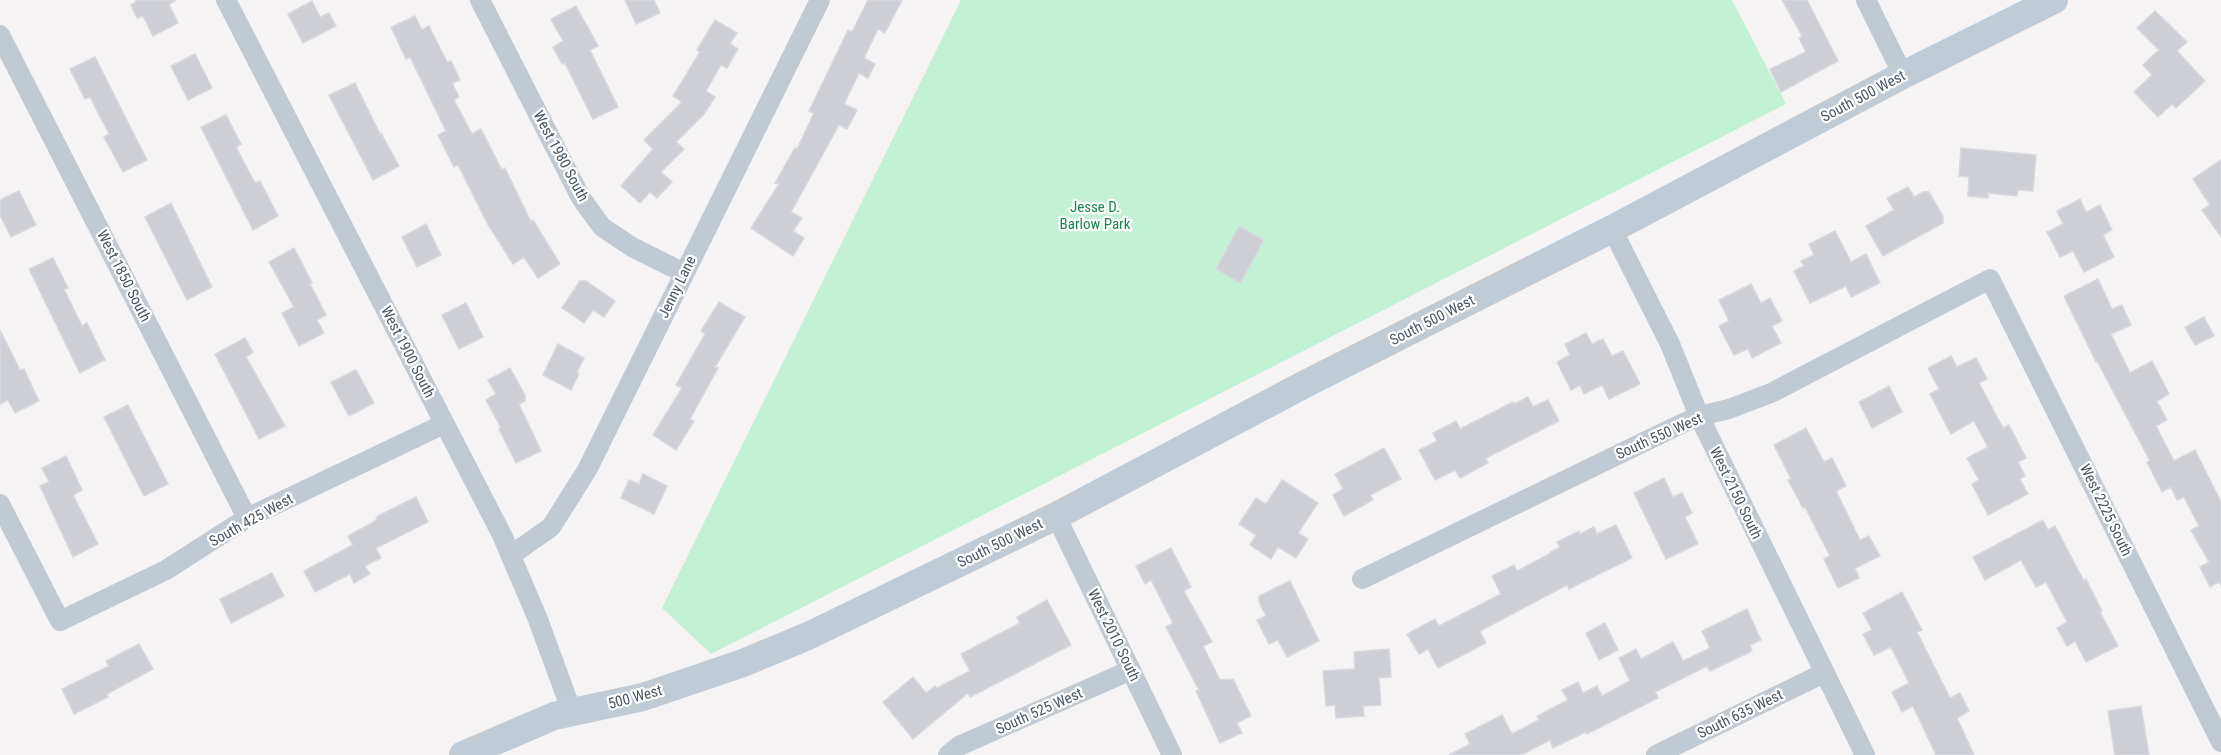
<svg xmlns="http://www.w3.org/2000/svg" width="2221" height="755" viewBox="0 0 2221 755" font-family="'Roboto Condensed',sans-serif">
	<rect width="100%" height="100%" fill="#f5f3f3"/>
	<path fill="#c3f1d5" d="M961,0H1732L1786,104L711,654L662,608Z"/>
	<g fill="#cdcfd5" stroke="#d7d9de" stroke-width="1.5">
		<path d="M135,0H176L169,4L178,23L153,36L143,16L137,18L131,5L136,2Z"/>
		<path d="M625,0H654L660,13L636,24Z"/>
		<path d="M868,0H902L885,33L878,29L864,58L875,64L868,78L859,73L844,104L857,110L847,129L839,125L791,212L802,218L793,231L804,238L793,256L751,228L779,184L775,183L795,148L797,149L814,113L809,111L826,76L848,30L852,32Z"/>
		<path d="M1782,0H1807L1838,61L1781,92L1770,69L1806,52L1799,38L1802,36Z"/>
		<path d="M312,1L320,17L329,13L336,26L303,43L288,14Z"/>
		<path d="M576,6L598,46L590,50L618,107L593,119L565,63L562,64L553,47L563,41L551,19Z"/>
		<path d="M2155,11L2187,42L2177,51L2205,81L2176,108L2172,104L2158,117L2134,92L2152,75L2143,65L2159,50L2137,28Z"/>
		<path d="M415,16L422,30L429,26L447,62L451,61L460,80L452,83L459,97L454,100L472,134L481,129L502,170L505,168L531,222L533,220L560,264L538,278L524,257L513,264L487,223L458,165L454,167L438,135L446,131L410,57L406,59L391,27Z"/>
		<path d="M715,20L737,33L730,44L738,49L727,68L721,65L706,91L715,97L704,114L676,142L684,149L661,172L672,182L657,198L650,192L640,203L621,186L653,149L644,140L682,102L673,96L700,52L697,50Z"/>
		<path d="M195,54L212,88L188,100L171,66Z"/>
		<path d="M95,57L147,160L123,172L104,137L109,134L90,97L85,99L70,69Z"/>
		<path d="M355,83L380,134L381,133L399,166L373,180L329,95Z"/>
		<path d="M226,115L241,144L236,147L255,183L260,181L278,216L253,230L201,127Z"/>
		<path d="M1961,148L2036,155L2033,191L2018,190L2017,196L1988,193V198L1968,196L1969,177L1959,176Z"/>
		<path d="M2221,160V237L2202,210L2210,205L2193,179Z"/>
		<path d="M1908,187L1914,197L1923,192H1929L1943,216V223L1883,256L1866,226L1894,210L1887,198Z"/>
		<path d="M19,191L36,225L11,237L0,215V200Z"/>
		<path d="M2080,199L2086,212L2100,205L2112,230L2103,235L2114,257L2084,272L2073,251L2060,257L2047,232L2063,224L2057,211Z"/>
		<path d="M171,203L212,287L187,300L145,217Z"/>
		<path d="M426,224L441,255L417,267L402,237Z"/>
		<path d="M1239,226L1264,240L1240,283L1216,269Z"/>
		<path d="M1835,231L1851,262L1866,254L1880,283L1851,297L1846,286L1810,303L1794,271L1804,266L1801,261L1814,255L1809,244Z"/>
		<path d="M294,248L312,283L310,284L326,315L317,320L324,333L299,346L282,313L294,307L269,262Z"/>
		<path d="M53,258L68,288L64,289L82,326L87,323L105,360L80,373L29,269Z"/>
		<path d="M2098,279L2112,309L2122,305L2131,325L2111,334L2130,373L2152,361L2169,394L2157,401L2167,420L2156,426L2174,461L2195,450L2221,502V585L2219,582L2210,587L2200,567L2209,562L2191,530L2199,526L2184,497L2177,500L2171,487L2162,492L2147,462L2150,461L2097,361L2096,362L2064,296Z"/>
		<path d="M580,281H586L615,301L604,317L593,310L584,323L562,308Z"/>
		<path d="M1751,284L1761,303L1770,298L1782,321L1772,326L1781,343L1752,358L1748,349L1734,355L1719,326L1729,321L1719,300Z"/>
		<path d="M719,302L745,317L715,367L718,368L690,419L694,421L676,450L653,435L682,388L676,385L705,334L701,331Z"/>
		<path d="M466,303L483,337L459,349L442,315Z"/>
		<path d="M2204,317L2214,336L2195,345L2185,327Z"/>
		<path d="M0,330L20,370L24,369L39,401L15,413L8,400L0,404Z"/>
		<path d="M1586,333L1592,344L1603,339L1612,356L1623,351L1640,384L1609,399L1602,385L1584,394L1580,385L1571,390L1557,362L1570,355L1565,344Z"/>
		<path d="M245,338L253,352L246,357L285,426L259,439L215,354Z"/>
		<path d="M558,344L584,358L577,372L579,374L571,390L543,375Z"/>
		<path d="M1951,356L1957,367L1976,358L1987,379L1979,383L2003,428L2009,425L2026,458L2018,462L2025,476L2020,479L2028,494L1988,515L1972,484L1979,480L1967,458L1988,447L1974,421L1951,434L1930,394L1939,389L1928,368Z"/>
		<path d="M510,368L525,395V401L519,404L541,451L516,463L499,429L501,428L486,400L496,394L488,380Z"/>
		<path d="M356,370L374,403L349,416L331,382Z"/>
		<path d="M1889,386L1902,412L1872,428L1859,402Z"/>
		<path d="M1528,397L1533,407L1548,400L1559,421L1486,458L1488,463L1460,478L1455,470L1435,480L1419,450L1437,441L1433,433L1456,421L1460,429L1513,402L1514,404Z"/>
		<path d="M128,405L168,484L144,496L104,417Z"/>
		<path d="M1806,428L1824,462L1832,458L1846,486L1836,491L1860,540L1869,536L1880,556L1855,568L1859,578L1838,588L1824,559L1830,556L1805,507L1803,508L1788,480L1791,479L1774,445Z"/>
		<path d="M1384,448L1401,479L1370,495L1373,500L1344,516L1333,495L1343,489L1335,474Z"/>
		<path d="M66,456L82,490L73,495L98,544L73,557L40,486L49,482L42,468Z"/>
		<path d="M643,474L667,486L654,514L621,498L629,480L639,484Z"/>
		<path d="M1664,478L1673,497L1682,493L1692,513L1685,517L1698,544L1666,559L1634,493Z"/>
		<path d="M1282,480L1318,503L1298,533L1308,539L1296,558L1278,547L1271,559L1250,545L1256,535L1239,524L1256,498L1266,504Z"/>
		<path d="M416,497L428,522L376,548L381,558L365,566L370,574L354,583L350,574L315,592L304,571L353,545L348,536L377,520L376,517Z"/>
		<path d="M2043,520L2048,530L2055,526L2084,581L2086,579L2102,611L2100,612L2118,646L2086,662L2075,641L2067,646L2057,628L2067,622L2046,582L2036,587L2021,560L1985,580L1973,557Z"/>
		<path d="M1616,525L1632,558L1569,589L1567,585L1480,631L1486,643L1438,668L1428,649L1419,654L1407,634L1435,619L1439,626L1501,594L1492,576L1514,565L1517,571L1551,553V552L1560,547L1557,542L1579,531L1580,534L1594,527L1597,534Z"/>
		<path d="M1171,548L1191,587L1184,591L1212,642L1203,646L1220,680L1233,679L1251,716L1237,723L1242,733L1220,743L1196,691L1199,690L1166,627L1173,623L1151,580L1145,584L1136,566Z"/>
		<path d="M272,573L284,596L231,623L220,599Z"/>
		<path d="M1290,581L1319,641L1287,657L1278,640L1269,644L1257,620L1266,616L1259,602V596Z"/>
		<path d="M1902,592L1922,630L1917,632L1950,698L1960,693L1969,711L1957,718L1974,755H1936L1913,706L1902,712L1892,692L1909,683L1891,647L1874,655L1863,634L1872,630L1863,613Z"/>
		<path d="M1047,600L1071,645L970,697L968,693L913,739L883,702L913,677L926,693L935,686L937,688L970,671L961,654L1020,623L1017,617Z"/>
		<path d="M1747,609L1761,640L1750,645L1752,651L1710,671L1707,666L1655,692L1658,698L1587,734L1586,732L1553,748L1550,740L1521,755H1449L1470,744L1465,734L1502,715L1512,734L1539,720L1537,716L1568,700L1562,690L1578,682L1583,693L1597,686L1602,696L1630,681L1619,658L1636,649L1641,659L1673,642L1683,661L1710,648L1702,631Z"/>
		<path d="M1605,623L1618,650L1599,660L1586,633Z"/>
		<path d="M139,644L153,669L107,694L108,697L74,714L62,689L109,666L106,661Z"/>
		<path d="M1389,649L1391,677L1379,678L1381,705L1363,706L1364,716L1336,718L1335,705L1326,706L1323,671L1355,669L1354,652Z"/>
		<path d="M2141,706L2149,755H2115L2108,711Z"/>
	</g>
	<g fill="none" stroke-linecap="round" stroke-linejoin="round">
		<g stroke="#c1cad2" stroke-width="20">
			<path d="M226,0L502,535L537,617L572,712"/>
			<path d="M480,0L581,198L602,227L632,247L684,273"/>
			<path d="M1866,0L1903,75"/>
			<path d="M0,35L247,518"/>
			<path d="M1612,229L1670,344L1699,416L1865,755"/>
			<path d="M0,504L60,621L166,570L247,518L444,424"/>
			<path d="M1056,516L1172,755"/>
			<path d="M511,555L551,527L587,470L820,0"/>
			<path d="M1362,579L1677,426L1699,416L1729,409L1771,393L1990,279L2221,742"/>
			<path d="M948,755L959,746L1131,670"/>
			<path d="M1656,755L1824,673"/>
		</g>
		<path stroke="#c1cbd6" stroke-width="28" d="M463,755L554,716L643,697L743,663L808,636L1056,516L1305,384L1612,229L1903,75L2054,0"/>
	</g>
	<g text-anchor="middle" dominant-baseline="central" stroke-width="4.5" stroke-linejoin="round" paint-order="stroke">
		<g font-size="15" fill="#4a5661" stroke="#fff">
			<text transform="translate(1863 96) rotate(-28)">South 500 West</text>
			<text transform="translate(561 156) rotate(62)">West 1980 South</text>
			<text transform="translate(124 276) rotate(63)">West 1850 South</text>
			<text transform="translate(677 287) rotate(-64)">Jenny Lane</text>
			<text transform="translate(1432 320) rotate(-27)">South 500 West</text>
			<text transform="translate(408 352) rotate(63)">West 1900 South</text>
			<text transform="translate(1659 436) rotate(-24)">South 550 West</text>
			<text transform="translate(1736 493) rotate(64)">West 2150 South</text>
			<text transform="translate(2106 510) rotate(64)">West 2225 South</text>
			<text transform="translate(251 520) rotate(-29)">South 425 West</text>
			<text transform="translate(1000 543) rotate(-26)">South 500 West</text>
			<text transform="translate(1114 635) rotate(64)">West 2010 South</text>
			<text transform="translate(635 697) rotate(-15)">500 West</text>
			<text transform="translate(1039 711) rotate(-24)">South 525 West</text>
			<text transform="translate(1740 714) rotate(-26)">South 635 West</text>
		</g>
		<g font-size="15" fill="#17864f" stroke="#fff">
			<text x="1095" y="207">Jesse D.<tspan x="1095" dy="17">Barlow Park</tspan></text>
		</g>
	</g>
</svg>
